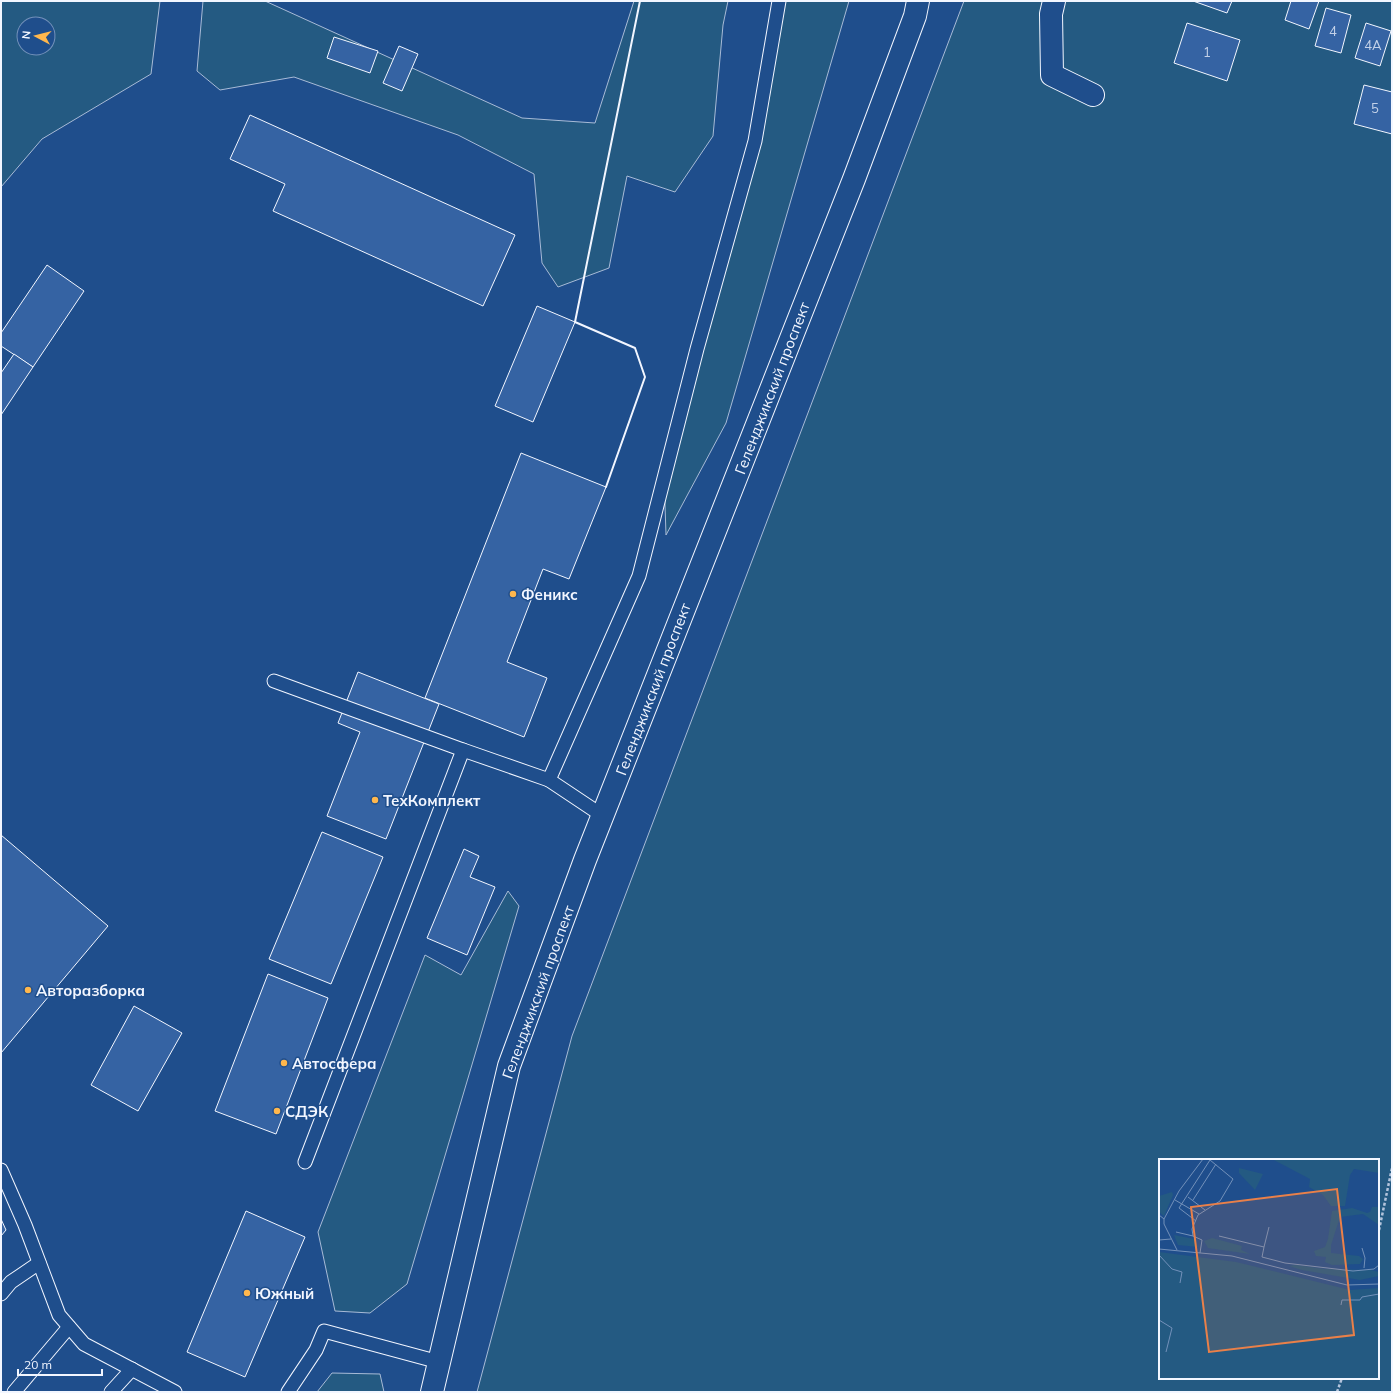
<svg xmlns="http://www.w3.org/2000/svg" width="1393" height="1393" viewBox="0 0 1393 1393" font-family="Mulish,sans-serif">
	<rect width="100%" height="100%" fill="#1f4e8c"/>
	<g fill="#245a82" stroke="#a8bbd7" fill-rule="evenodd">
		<path d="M1,1H160L151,74L42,139L1,187ZM24,24H48V48H24Z"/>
		<path d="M203,1H265L522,118L595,123L634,1H728L723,25L713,136L675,192L627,176L609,268L558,287L542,263L534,174L458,135L294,77L220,90L197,71Z"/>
		<path d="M778,1H849L726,423L666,535L664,474L738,207Z"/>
		<path d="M964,1H1392V1392H477L572,1036ZM1160,1160H1378V1378H1160Z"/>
		<path d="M508,891L519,906L407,1284L370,1313L335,1311L318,1232L425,955L461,975Z"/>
		<path d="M332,1373L380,1374L384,1392H317Z"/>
	</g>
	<g fill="#3563a3" stroke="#f2f6ff">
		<path d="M1193,1H1232L1227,13Z"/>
		<path d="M1291,1H1319L1309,29L1285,20Z"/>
		<path d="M1326,8L1351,15L1341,53L1315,46Z"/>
		<path d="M1187,23L1240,40L1227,81L1174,63Z"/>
		<path d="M1366,23L1391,31L1380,66L1355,58Z"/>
		<path d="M334,37L378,51L370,73L327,58Z"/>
		<path d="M399,46L418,54L402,91L383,83Z"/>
		<path d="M1364,85L1392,92V134L1354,124Z"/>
		<path d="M250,115L515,235L483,306L273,211L285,184L230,159Z"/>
		<path d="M47,265L84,291L33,367L1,346V333Z"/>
		<path d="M537,306L575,322L533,422L495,406Z"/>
		<path d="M14,354L33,367L1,415V373Z"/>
		<path d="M521,453L606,487L569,579L543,569L507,662L547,678L524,737L425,698Z"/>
		<path d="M358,672L439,704L386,839L327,816L360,732L338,723Z"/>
		<path d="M322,832L383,857L331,984L269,959Z"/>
		<path d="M1,835L108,926L1,1053Z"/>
		<path d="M464,849L479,856L470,877L495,887L467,955L427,938Z"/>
		<path d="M268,974L328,998L276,1134L215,1111Z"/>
		<path d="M134,1006L182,1033L138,1111L91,1085Z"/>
		<path d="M246,1211L305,1237L245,1377L187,1352Z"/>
		<path d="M1,1219L6,1230L1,1236Z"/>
	</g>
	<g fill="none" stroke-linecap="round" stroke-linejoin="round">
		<g stroke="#f2f6ff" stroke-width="15">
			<g id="lane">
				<path d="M274,681L463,750"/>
				<path d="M549,780L603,816"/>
				<path d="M305,1162L463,750L549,780L639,576L697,349L755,141L779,1"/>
				<path d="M1,1170L25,1225L59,1315L84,1344L175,1392"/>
				<path d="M1,1294L11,1282L39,1263"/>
				<path d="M14,1392L69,1327"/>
				<path d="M111,1392L132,1369"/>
				<path d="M288,1392L316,1350L324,1331L439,1362"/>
			</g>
		</g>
		<g stroke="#f2f6ff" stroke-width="24">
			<path id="street" d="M1054,1L1051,14L1052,75L1093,95"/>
		</g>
		<g stroke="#f2f6ff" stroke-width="24">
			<path id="primary" d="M432,1392L509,1066L585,860L854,179L915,16L918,1"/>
		</g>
		<g stroke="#b3c4dc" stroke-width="2.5" stroke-dasharray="3 2" stroke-linecap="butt">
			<path d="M1378,1235L1392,1168"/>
			<path d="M1337,1392L1342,1378"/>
		</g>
		<use href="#lane" stroke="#1f4e8c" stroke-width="13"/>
		<use href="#street" stroke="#1f4e8c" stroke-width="22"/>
		<use href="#primary" stroke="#1f4e8c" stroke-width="22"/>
		<path stroke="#f2f6ff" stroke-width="2" d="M606,487L645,377L635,348L575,322L640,1"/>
	</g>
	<g fill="#ffb74d" stroke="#1f4e8c" stroke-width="1.5">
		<circle cx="513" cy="594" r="4"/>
		<circle cx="375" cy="800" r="4"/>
		<circle cx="28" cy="990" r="4"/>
		<circle cx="284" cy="1063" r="4"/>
		<circle cx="277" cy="1111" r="4"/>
		<circle cx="247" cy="1293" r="4"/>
	</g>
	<g text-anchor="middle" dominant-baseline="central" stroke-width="3" stroke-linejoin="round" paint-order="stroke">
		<g font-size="13" fill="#c3d1e8">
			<text x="1333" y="31">4</text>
			<text x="1373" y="45">4А</text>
			<text x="1207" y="52">1</text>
			<text x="1375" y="108">5</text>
		</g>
		<g font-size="15" fill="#f2f6ff" stroke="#1f4e8c">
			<text transform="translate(772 388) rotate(-69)">Геленджикский проспект</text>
			<text transform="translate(653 689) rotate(-69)">Геленджикский проспект</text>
			<text transform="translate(538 992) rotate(-70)">Геленджикский проспект</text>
		</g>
		<g font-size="15" font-weight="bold" fill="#f2f6ff" stroke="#1f4e8c" text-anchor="start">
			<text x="521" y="594">Феникс</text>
			<text x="383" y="800">ТехКомплект</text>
			<text x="36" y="990">Авторазборка</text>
			<text x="292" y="1063">Автосфера</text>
			<text x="285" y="1111">СДЭК</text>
			<text x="255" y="1293">Южный</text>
		</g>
	</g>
	<g transform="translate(1159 1159)">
		<rect width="220" height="220" fill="#1f4e8c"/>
		<path d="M113,0H220V14L195,10L191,16L186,47H172L164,36L150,28L151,20ZM80,9L104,15L96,31L80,14ZM13,33L14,36L5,57L0,53V37ZM213,48H220V66L204,55L181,58L172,86V94L200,97L204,100L201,105L173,106L166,103L167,98L157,97L155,92L166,88L169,80L173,52L193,49L208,54L211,53ZM15,76L35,80L39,88L19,86ZM53,79L83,87L82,91L91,95L49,89L45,82ZM0,93L77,103L191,131L220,129V220H0ZM137,106L165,110L212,111L220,113V117L201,121L143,111L130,107Z" fill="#245a82"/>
		<path fill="none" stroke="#7391ba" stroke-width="1" d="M29,38L46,51M16,41L40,55M34,41L57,5M0,56L5,60V65L18,91M5,60L20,32L44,0M37,62L20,49L51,1M17,73L34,77M60,77L105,88L103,98L126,104L194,112L215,110L220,106M0,81L12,80M105,88L110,68M203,89L206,99L205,109M0,90L73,97L188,126L220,125M41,94L43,81L34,77L33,70L39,56L61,42L74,20L51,1M0,96L13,110L23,113L21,124M182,146L183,141H201L203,138L220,135M0,161L13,169L7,193"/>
		<path fill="#ea8049" fill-opacity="0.15" stroke="#ea8049" stroke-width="2" d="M178,30L195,176L50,193L32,48Z"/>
		<rect width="220" height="220" fill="none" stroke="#f2f6ff" stroke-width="2"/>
	</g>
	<rect width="1393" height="1393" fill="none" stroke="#f2f6ff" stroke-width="4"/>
	<g transform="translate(36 36) rotate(277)"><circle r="19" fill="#1f4e8c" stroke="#7391ba"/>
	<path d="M0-3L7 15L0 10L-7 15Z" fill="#ffb74d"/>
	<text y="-6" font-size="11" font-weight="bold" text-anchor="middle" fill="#f2f6ff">N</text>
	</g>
	<path d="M18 1369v6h84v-6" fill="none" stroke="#f2f6ff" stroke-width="2"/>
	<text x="24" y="1369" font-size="12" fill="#f2f6ff" stroke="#1f4e8c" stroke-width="3" paint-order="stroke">20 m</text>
</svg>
